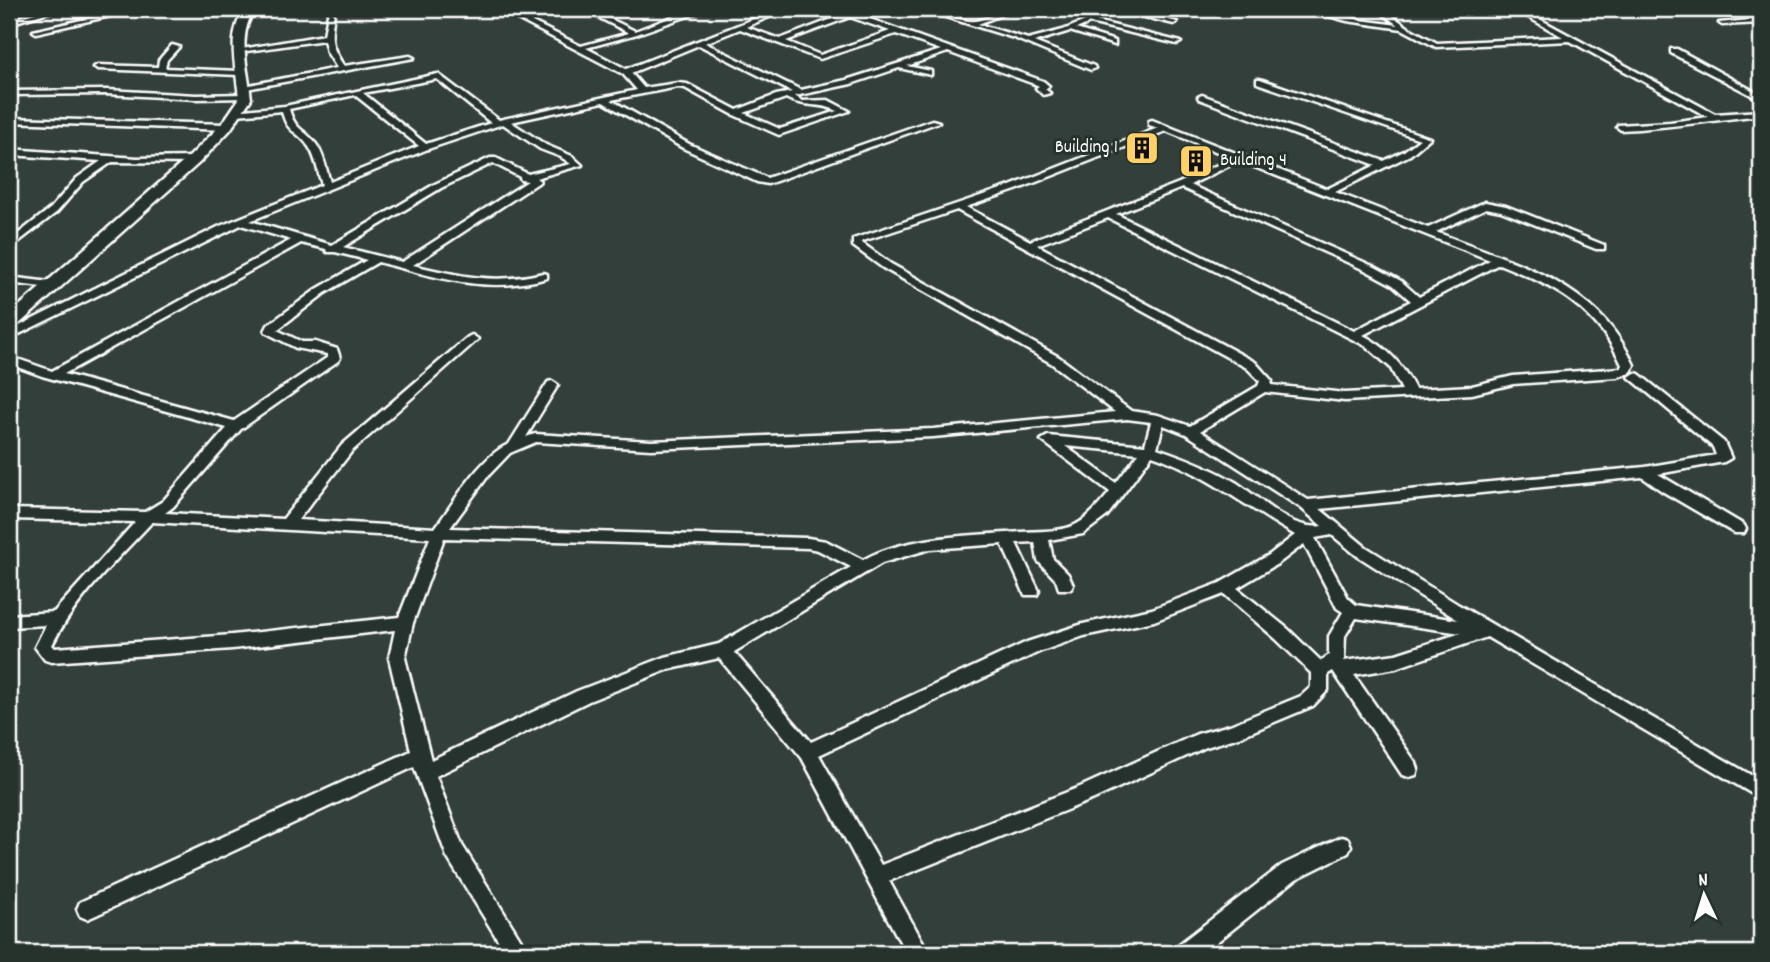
<svg xmlns="http://www.w3.org/2000/svg" width="1770" height="962" viewBox="0 0 1770 962" font-family="Dekko,sans-serif">
	<rect width="100%" height="100%" fill="#333f3a"/>
	<filter id="ink" filterUnits="userSpaceOnUse"><feTurbulence type="fractalNoise" baseFrequency=".0143" numOctaves="2"/><feDisplacementMap in="SourceGraphic" scale="14" xChannelSelector="R" yChannelSelector="G"/><feConvolveMatrix kernelMatrix="1 2 1 2 8 2 1 2 1" color-interpolation-filters="sRGB"/></filter>
	<g filter="url(#ink)">
		<g fill="none" stroke-linecap="round" stroke-linejoin="round">
			<g stroke="#fff" stroke-width="5">
				<g id="street">
					<path d="M50,9H59L9,24V20Z"/>
					<path d="M130,9H141L36,33L33,31Z"/>
					<path d="M498,9L510,11L533,9L516,14L581,46L629,33L582,9H590L635,31L675,16L661,9H669L681,14L708,9L637,34L586,48L626,69L779,9H787L746,27L780,39L858,9L861,11L856,14L1043,81L1049,86L1045,89L1050,93L1043,95L1036,88L1039,86L1037,85L948,52L907,66L931,71V75L899,68L851,84L795,96L802,101L828,100L849,111L779,135L734,115L685,88L678,87L611,100L689,144L767,178L932,120L939,122L768,184L757,182L683,148L603,102L511,122L546,145L572,156L582,165L536,178L540,181L538,183L413,265C460,276 495,285 543,273L547,274V278C487,295 436,277 378,262L325,293L277,330L302,342H315L337,349L340,358L338,361L241,429L173,507L165,513L283,519L342,445L468,337L472,335L478,339L476,341L352,451L298,520L435,528C453,504 481,455 509,444L548,382L552,381L558,385L526,437L535,434L651,441L933,429L1115,412L1051,363L883,268L853,246V239L1010,186L1158,128L1149,125V121L1152,120L1327,189L1376,165L1199,99L1198,97L1202,95L1384,161L1404,151L1420,139L1257,83V79H1260L1430,138L1410,155L1335,192L1428,228L1485,202L1506,206L1604,245V249H1596L1501,211L1486,208L1436,232C1515,263 1597,282 1634,365L1630,373L1617,377L1513,384L1472,394L1345,401L1265,392L1200,431L1308,500L1645,467L1716,455L1713,447L1629,377L1635,373L1639,374L1724,442L1731,458L1724,462L1658,474L1744,525L1746,529L1744,533H1734L1662,491L1642,477L1320,509L1366,547L1459,605L1761,781V799L1487,637L1396,668L1354,675L1416,763L1418,769L1416,775L1409,777L1402,775L1333,671L1328,674V690L1313,706L1239,737L1206,747L1094,799L889,881L929,953H906L802,758L719,658L667,670L589,701L436,776L462,845L529,953H506L447,857L414,767L94,916L87,919L80,916L77,909L80,902L411,751L389,658L395,630L232,649L51,662L45,660L35,647L46,625L9,627V615L54,612L135,522L9,519V509L145,512L163,501L227,428L42,376L9,364V356L52,371L291,240L241,225L13,337L9,338V331L220,226L322,185C318,173 316,157 309,147C297,129 287,134 282,111L237,115H234V111L285,106L438,74L499,120L637,90L623,74ZM850,17L890,31L820,55L786,41ZM740,29L820,59L896,34L941,50L846,80L801,90L705,43ZM699,45L792,92L776,95L737,110L687,84L678,83L644,88L631,73ZM437,79L491,123L426,144L363,93ZM355,95L419,146L330,182C326,169 324,155 316,144C304,128 295,131 289,109ZM786,98C804,108 819,102 838,111L780,129L744,113ZM503,124L540,149L561,157L571,164L528,174L496,158H490L435,184L332,245L250,221L428,149ZM1166,131L1232,158L1179,183L1030,241L966,207L1016,190ZM1239,161L1490,260L1419,297L1401,281L1375,267L1190,185ZM493,163L520,177L521,180L528,181L402,262L343,247L441,188ZM1182,188L1367,271L1393,285L1411,301L1354,331L1116,214ZM957,210L1247,368L1260,381L1258,386L1190,426L1158,415L1131,411L1059,357L891,264L862,243L863,241ZM1108,218L1366,346L1390,367L1402,390L1345,393L1271,385L1272,381L1255,362L1037,245ZM301,243L326,249L327,252H335L367,260L317,289L268,325L265,331L267,333L296,348L327,354L328,357L234,421L64,374ZM1499,264C1554,286 1597,308 1622,365L1621,368L1513,376L1472,386L1415,389C1403,365 1387,347 1363,335ZM1127,419L1151,422L1145,445L1048,436L1041,440L1110,492C1100,504 1089,518 1075,525C1060,532 1037,531 1021,532C972,536 906,535 863,560L826,541L808,538L450,528L488,476L510,453L536,442L651,449L933,437ZM1163,425L1186,434L1301,508L1322,526C1290,531 1262,499 1237,483C1212,468 1184,457 1157,448ZM1065,446L1139,453L1116,483ZM1152,455C1205,473 1246,507 1295,535L1269,555L1220,583L1152,609L1083,624L1027,642L811,742L734,652L882,563L930,549L1002,544L1025,595H1037L1039,591L1016,543L1035,542L1038,561L1056,580L1059,589H1071L1073,585L1068,574L1053,559L1049,540L1083,534L1107,516ZM152,522L430,538L399,617L232,635L55,648L52,645C76,598 116,561 152,522ZM1332,535L1356,555L1458,620L1356,605L1348,598L1315,538ZM444,538L808,548L818,550L851,567L719,644L665,657L577,691L431,760L405,658L413,623ZM1304,544L1337,608L1343,612L1329,636V655L1321,661L1288,629L1237,588L1279,563ZM1224,594L1276,639L1311,673V687L1301,696L1230,725L1197,734L1080,787L881,865L819,755L1039,652L1084,636L1154,621ZM1356,618L1461,633L1396,654L1344,661L1345,636Z"/>
					<path d="M920,9C937,9 952,19 969,21C984,23 1001,9 1017,9L978,24L1028,39L1063,30L1115,9H1126L1177,22L1174,24L1120,11L1096,21L1181,42L1177,44L1090,23L1076,29L1115,41V45L1070,31L1034,42L1094,66L1095,68L1091,70L1014,38Z"/>
					<path d="M1314,9H1322L1360,20L1398,25L1376,9H1383L1409,28L1437,43L1563,37L1514,9H1521L1715,114L1761,111V115C1714,120 1669,128 1621,130L1617,127L1618,125L1670,122L1708,117L1570,41L1436,47L1402,29L1347,21L1322,14Z"/>
					<path d="M331,12L334,14C330,38 330,46 344,66L410,56L414,58L241,90V86H244L337,68L327,52L324,40L240,52L236,50L324,35L328,14Z"/>
					<path d="M1761,19V23L1722,25L1719,23Z"/>
					<path d="M172,45L179,47L167,60L165,68L239,71L243,73L239,75L98,69L94,67L98,65L158,67L159,60Z"/>
					<path d="M1671,49H1677L1761,95V100L1671,53Z"/>
					<path d="M107,90L196,95L245,94L249,96L245,98L196,99L107,94L9,95V91Z"/>
					<path d="M9,118L226,124L230,127L226,130L9,122Z"/>
					<path d="M9,149L137,158L194,157L198,160L194,163L112,162L83,182L57,212L9,249V241L51,208L77,178L101,161L9,155Z"/>
					<path d="M9,277L50,282L55,285L50,288L9,283Z"/>
					<path d="M1341,837L1348,839L1351,846L1348,853L1296,879L1203,953H1175L1178,945L1282,865Z"/>
				</g>
			</g>
			<g stroke="#fff" stroke-width="5">
				<path id="secondary" d="M245,9H255C236,36 248,68 251,99L230,130L199,163L15,328L9,329V315L189,157L222,124L239,99C237,68 225,36 245,9Z"/>
			</g>
			<use href="#street" fill="#26332d" fill-rule="evenodd"/>
			<use href="#secondary" fill="#26332d" fill-rule="evenodd"/>
		</g>
	</g>
	<defs>
		<g id="building-square" transform="scale(1.75)"><rect x="-9" y="-9" width="18" height="18" rx="4" fill="#ffd166" stroke="#26332d"/><path d="M-4-6H4V6H1V3H-1V6H-4ZM-2.5-4.3h1.7v1.8h-1.7ZM.8-4.3h1.7v1.8H.8ZM-2.5-1h1.7V.8h-1.7ZM.8-1h1.7V.8H.8Z" fill="#111"/></g>
	</defs>
	<g fill-rule="evenodd">
		<use href="#building-square" x="1142" y="148"/>
		<use href="#building-square" x="1196" y="161"/>
	</g>
	<g text-anchor="middle" dominant-baseline="central" stroke-width="6" stroke-linejoin="round" paint-order="stroke">
		<g font-size="19" fill="#fff" stroke="#26332d" text-anchor="end">
			<text x="1118" y="148">Building 1</text>
			<text x="1220" y="161" text-anchor="start">Building 4</text>
		</g>
	</g>
	<rect width="1770" height="962" fill="none" stroke="#26332d" stroke-width="35"/>
	<rect x="18" y="18" width="1735" height="927" fill="none" stroke="#fff" stroke-width="2.5" filter="url(#ink)"/>
	<g transform="translate(1704 895) rotate(356)" stroke="#26332d" stroke-width="5" paint-order="stroke">
	<path d="M0-5L12 26L0 18L-12 26Z" fill="#ffffff"/>
	<text y="-10" font-size="19" font-weight="bold" text-anchor="middle" fill="#ffffff">N</text>
	</g>
</svg>
